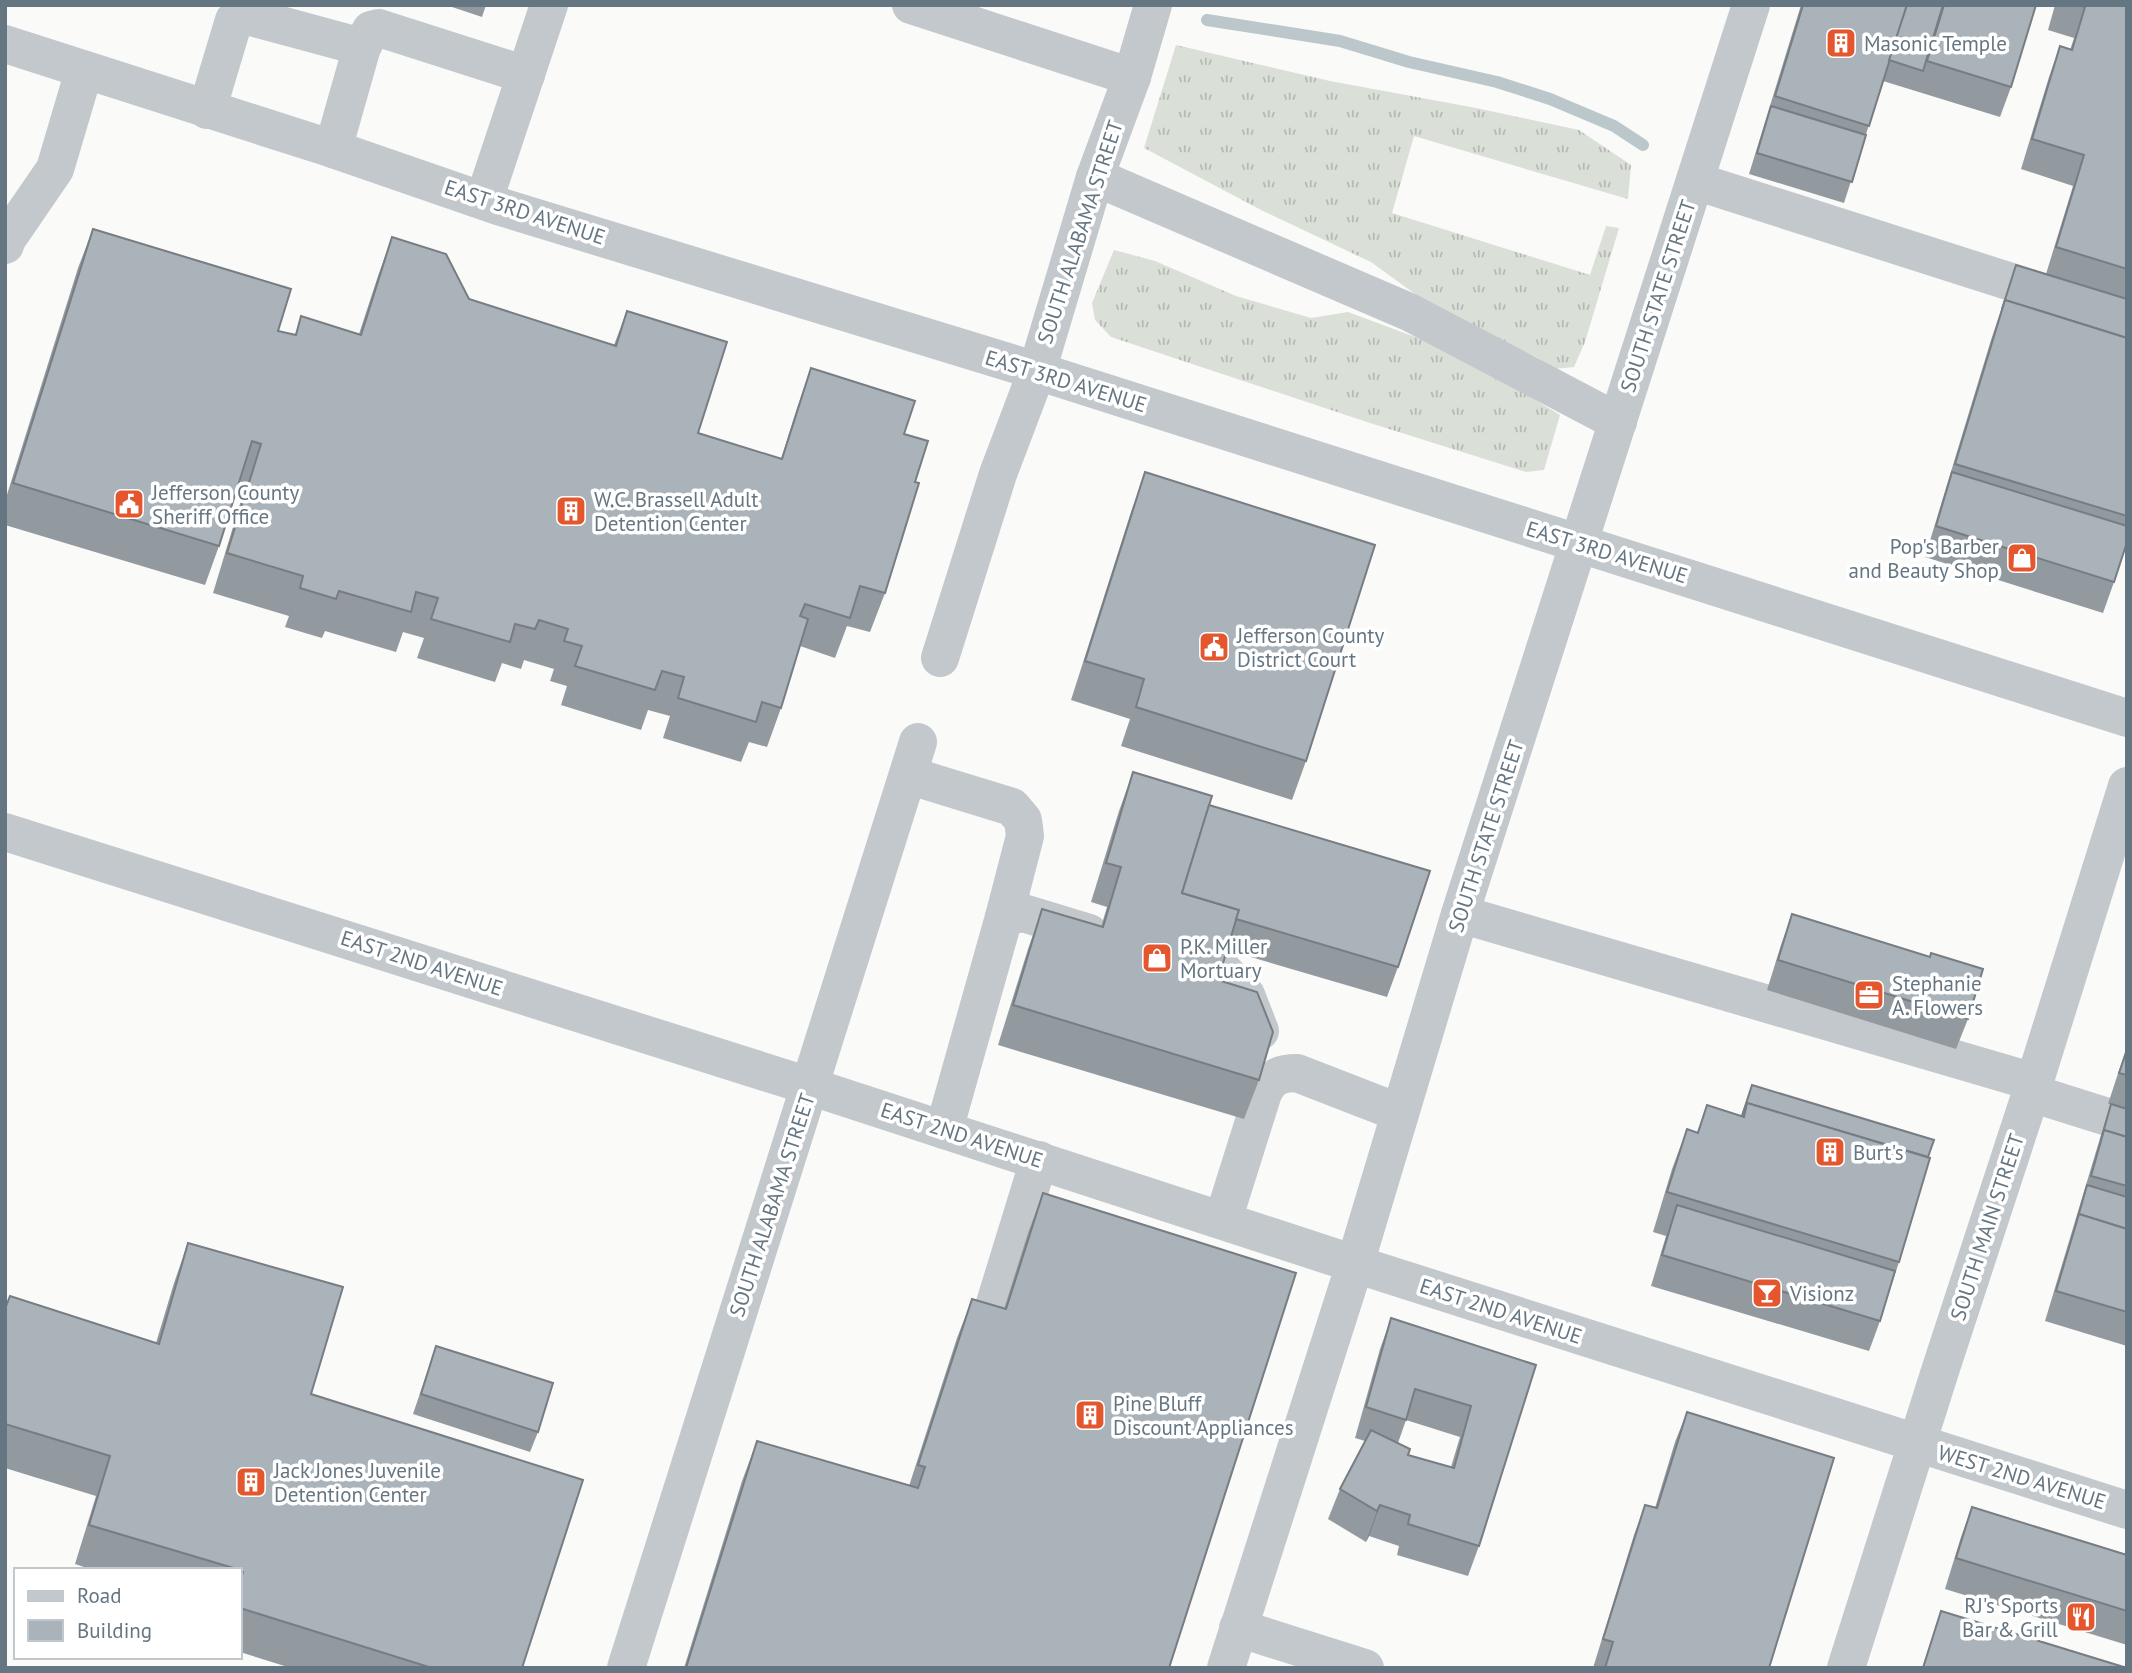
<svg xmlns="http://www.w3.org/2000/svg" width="2132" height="1673" viewBox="0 0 2132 1673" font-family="'PT Sans',sans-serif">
	<defs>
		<pattern id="grass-tufts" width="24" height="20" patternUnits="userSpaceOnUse" patternTransform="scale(1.75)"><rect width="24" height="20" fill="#dadfd7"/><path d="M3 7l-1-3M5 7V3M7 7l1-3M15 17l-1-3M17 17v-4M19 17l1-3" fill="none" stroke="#b4b9b4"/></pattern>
	</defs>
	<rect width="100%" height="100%" fill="#fafaf8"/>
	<g fill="url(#grass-tufts)">
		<path d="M1176,45L1330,81L1476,108L1579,130L1631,165L1628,199L1414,136L1392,213L1590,275L1606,226L1619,228L1585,342L1574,367L1554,369L1538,358L1437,310L1371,262L1263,211L1144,148Z"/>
		<path d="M1114,250L1155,261L1236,296L1311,318L1348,312L1461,354L1560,415L1544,470L1526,472L1370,423L1111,337L1095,320L1092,303Z"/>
	</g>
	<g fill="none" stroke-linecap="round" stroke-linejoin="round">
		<path stroke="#bbc7cb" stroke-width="12" d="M1207,20L1340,41L1409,62L1497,82L1550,99L1614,126L1643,145"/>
		<g stroke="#c3c8cc" stroke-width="38">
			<path d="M911,5L1132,77"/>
			<path d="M5,44L333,149L498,206L1037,371L2127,718"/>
			<path d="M207,110L234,20L240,14L362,47"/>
			<path d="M333,149L362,47L371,30L379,28L526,75"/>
			<path d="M1095,177L1409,312L1618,422"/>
			<path d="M1695,181L2127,319"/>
			<path d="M484,200L549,5"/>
			<path d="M5,245L7,239L55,169L84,71"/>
			<path d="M940,658L998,474L1037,371L1095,177L1132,77L1153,5"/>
			<path d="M908,775L1012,807L1023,820L1025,836L1004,917"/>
			<path d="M5,832L809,1086L1355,1264L2127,1510"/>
			<path d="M1460,914L2034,1082"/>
			<path d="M1219,966L1246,995L1260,1031"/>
			<path d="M2031,1093L2127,1123"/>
			<path d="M944,1130L1004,917L1023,913L1089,933"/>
			<path d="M1223,1220L1263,1093C1271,1077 1280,1073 1297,1073L1400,1113"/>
			<path d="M984,1339L1039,1160"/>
			<path d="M1238,1628L1365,1668"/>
			<path d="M626,1668L918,742"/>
			<path d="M1226,1668L1355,1264L1460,914L1751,5"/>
			<path d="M1846,1668L1940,1371L2031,1093L2127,786"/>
		</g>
	</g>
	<g fill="#929a9f" fill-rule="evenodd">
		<path d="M446,5H486L482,17Z"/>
		<path d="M1801,5H2036L2011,87L2000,117L1883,81L1844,203L1749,174Z"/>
		<path d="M2055,5H2127V542L2114,582L2103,613L1925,557L1991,340L2016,265L2046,274L2073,186L2021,169L2049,77L2060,46L2070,50L2074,38L2048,30Z"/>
		<path d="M93,229L278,331L295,335L301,316L359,334L378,276L392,237L469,299L614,345L627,311L698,433L781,459L797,408L811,368L904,434L915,482L885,593L870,632L847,626L835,658L800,646L781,708L767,747L749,742L741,762L663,738L670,716L648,710L641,730L561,705L567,686L550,681L554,669L524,660L521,669L502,663L495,682L417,658L424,638L403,632L396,652L325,631L322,638L285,627L289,616L213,593L246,484L239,481L219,546L205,585L5,525V501L78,268Z"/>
		<path d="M1145,472L1306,761L1292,800L1121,746L1130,719L1071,700L1131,512Z"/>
		<path d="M1133,772L1209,805L1398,967L1387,997L1227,950L1218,980L1259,1080L1244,1119L998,1045L1028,949L1042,909L1101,927L1107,907L1091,902L1119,811Z"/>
		<path d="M1792,914L1968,1019L1956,1049L1767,990L1781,945Z"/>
		<path d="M2127,1046V1346L2045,1321L2104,1125L2111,1104H2108Z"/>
		<path d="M1752,1085L1899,1262L1880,1321L1869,1351L1651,1286L1666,1236L1653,1232L1672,1169L1687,1129L1697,1132L1707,1105L1741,1116Z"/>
		<path d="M1043,1193L1169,1668H684L742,1481L757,1441L909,1486L957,1338L972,1299L1004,1309L1028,1233Z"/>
		<path d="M188,1243L311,1394L522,1668H291L240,1652V1570H93L75,1564L96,1496L5,1468V1308L156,1343L174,1283Z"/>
		<path d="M1391,1318L1536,1365L1479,1546L1468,1576L1397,1555L1399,1546L1369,1536L1366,1542L1328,1519L1340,1489L1365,1441L1355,1438L1380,1349ZM1406,1420L1460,1437L1451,1467L1408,1455L1410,1449L1398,1443Z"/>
		<path d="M436,1346L538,1432L530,1452L413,1414Z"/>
		<path d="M1687,1412L1769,1668H1593L1634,1535L1645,1505L1655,1508L1675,1442Z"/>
		<path d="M1972,1507L2127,1555V1645L1945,1589L1961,1537Z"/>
		<path d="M1941,1611L2127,1668H1922Z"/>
	</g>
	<path fill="#777d82" d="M1380,1505L1369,1536L1366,1542L1377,1511Z"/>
	<g fill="#aab3b9" stroke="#777d82" stroke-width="2">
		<path d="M1803,5H1907L1869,126L1775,96Z"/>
		<path d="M1907,5H1943L1923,71L1889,60Z"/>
		<path d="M1944,5H2036L2011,87L1927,61Z"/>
		<path d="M2078,5H2127V269L2056,247L2084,155L2032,139L2060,46L2072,50L2085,7Z"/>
		<path d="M1771,106L1866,135L1852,182L1757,153Z"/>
		<path d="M93,229L291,289L278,331L296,335L301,316L361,335L392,237L446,254L469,299L616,346L627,311L727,342L698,433L782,459L811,368L915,401L904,434L928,441L915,482L919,483L885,593L860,586L850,618L805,604L800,616L808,619L781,708L762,702L756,722L678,698L684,677L662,671L655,690L575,666L582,646L564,641L568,629L539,620L535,629L515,624L510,642L431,619L438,598L416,592L411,612L339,591L336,599L300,588L303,576L227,553L261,444L252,441L219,546L13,483Z"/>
		<path d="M2016,265L2127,299V338L2005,300L2002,309Z"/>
		<path d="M2005,300L2127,338V516L1955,464Z"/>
		<path d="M1145,472L1375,545L1306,761L1136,707L1144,679L1085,661Z"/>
		<path d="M1952,472L2127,526V542L2114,582L1936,526Z"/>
		<path d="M1133,772L1212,796L1182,893L1239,910L1218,980L1257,992L1273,1032L1259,1080L1013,1005L1042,909L1103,927L1121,867L1106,863Z"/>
		<path d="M1209,805L1430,871L1398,967L1236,919L1239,910L1182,893Z"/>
		<path d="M1792,914L1930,957L1931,953L1983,969L1968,1019L1778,960Z"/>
		<path d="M2127,1050V1075L2119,1073Z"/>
		<path d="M1752,1085L1934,1140L1928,1157L1747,1103L1742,1116Z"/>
		<path d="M1747,1103L1930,1158L1899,1262L1667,1192L1687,1129L1698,1133L1707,1105L1744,1117Z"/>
		<path d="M2111,1104L2127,1109V1137L2104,1130L2101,1140Z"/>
		<path d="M2104,1130L2127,1137V1186L2091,1176Z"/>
		<path d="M2087,1185L2127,1197V1229L2079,1214L2076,1224Z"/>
		<path d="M1043,1193L1296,1273L1169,1668H686L757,1441L918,1488L925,1467L918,1465L972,1299L1006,1309Z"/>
		<path d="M1677,1205L1895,1271L1880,1321L1662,1255Z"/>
		<path d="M2079,1214L2127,1229V1312L2056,1291Z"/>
		<path d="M188,1243L343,1287L311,1394L583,1480L522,1668H432L240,1608V1582L243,1572L240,1570L89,1525L110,1456L5,1424V1309L10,1296L159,1344Z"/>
		<path d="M1391,1318L1536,1365L1479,1546L1408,1524L1410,1515L1380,1505L1377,1511L1340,1489L1371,1430L1410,1449L1408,1455L1454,1468L1471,1406L1415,1389L1406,1420L1366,1407Z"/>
		<path d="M436,1346L553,1383L538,1432L421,1394Z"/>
		<path d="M1687,1412L1834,1458L1769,1668H1605L1613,1642L1603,1639L1645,1505L1657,1508Z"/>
		<path d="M1972,1507L2127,1555V1611L1956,1558Z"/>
		<path d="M1941,1611L2127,1668H1923Z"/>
	</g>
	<defs>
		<g id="building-square" transform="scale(1.575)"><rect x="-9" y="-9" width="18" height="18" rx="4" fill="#e4572e" stroke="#fff"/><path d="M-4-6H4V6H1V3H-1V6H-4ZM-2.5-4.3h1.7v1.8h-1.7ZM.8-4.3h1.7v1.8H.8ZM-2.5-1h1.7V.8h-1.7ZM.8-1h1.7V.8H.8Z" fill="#fff"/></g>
		<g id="civic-square" transform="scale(1.575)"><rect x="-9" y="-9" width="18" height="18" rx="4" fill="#e4572e" stroke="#fff"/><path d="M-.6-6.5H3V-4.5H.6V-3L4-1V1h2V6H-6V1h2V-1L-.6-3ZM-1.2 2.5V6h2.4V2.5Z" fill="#fff"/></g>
		<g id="shop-square" transform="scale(1.575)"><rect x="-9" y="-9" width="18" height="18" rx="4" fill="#e4572e" stroke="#fff"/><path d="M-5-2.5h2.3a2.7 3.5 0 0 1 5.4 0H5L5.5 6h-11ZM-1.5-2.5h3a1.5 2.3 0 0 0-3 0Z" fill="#fff"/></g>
		<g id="office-square" transform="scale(1.575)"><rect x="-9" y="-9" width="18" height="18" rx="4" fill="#e4572e" stroke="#fff"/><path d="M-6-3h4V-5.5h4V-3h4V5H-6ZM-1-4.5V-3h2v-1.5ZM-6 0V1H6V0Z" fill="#fff"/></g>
		<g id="bar-square" transform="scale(1.575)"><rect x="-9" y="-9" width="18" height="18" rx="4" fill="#e4572e" stroke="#fff"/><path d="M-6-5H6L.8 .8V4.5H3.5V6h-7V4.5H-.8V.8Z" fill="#fff"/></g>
		<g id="restaurant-square" transform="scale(1.575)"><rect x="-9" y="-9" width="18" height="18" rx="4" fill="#e4572e" stroke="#fff"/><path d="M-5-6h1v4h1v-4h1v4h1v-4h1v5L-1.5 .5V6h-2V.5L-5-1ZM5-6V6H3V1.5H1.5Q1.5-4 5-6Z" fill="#fff"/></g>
	</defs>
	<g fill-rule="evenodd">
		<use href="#building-square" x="1841" y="43"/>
		<use href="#civic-square" x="129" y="504"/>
		<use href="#building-square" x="571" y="511"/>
		<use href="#shop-square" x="2022" y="558"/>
		<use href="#civic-square" x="1214" y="647"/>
		<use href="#shop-square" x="1157" y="958"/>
		<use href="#office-square" x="1869" y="995"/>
		<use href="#building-square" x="1830" y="1152"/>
		<use href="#bar-square" x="1767" y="1293"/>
		<use href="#building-square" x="1090" y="1415"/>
		<use href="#building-square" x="251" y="1482"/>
		<use href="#restaurant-square" x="2081" y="1617"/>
	</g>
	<g text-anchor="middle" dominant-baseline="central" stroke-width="7" stroke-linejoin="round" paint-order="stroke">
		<g font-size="21" fill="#657683" stroke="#fff" text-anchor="start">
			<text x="1864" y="43">Masonic Temple</text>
			<text x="152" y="492">Jefferson County<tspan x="152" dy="24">Sheriff Office</tspan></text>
			<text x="594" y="499">W.C. Brassell Adult<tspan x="594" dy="24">Detention Center</tspan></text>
			<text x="1999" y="546" text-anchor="end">Pop's Barber<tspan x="1999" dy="24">and Beauty Shop</tspan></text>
			<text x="1237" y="635">Jefferson County<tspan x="1237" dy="24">District Court</tspan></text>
			<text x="1180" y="946">P.K. Miller<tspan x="1180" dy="24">Mortuary</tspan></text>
			<text x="1892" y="983">Stephanie<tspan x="1892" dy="24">A. Flowers</tspan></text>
			<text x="1853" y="1152">Burt's</text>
			<text x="1790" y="1293">Visionz</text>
			<text x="1113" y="1403">Pine Bluff<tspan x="1113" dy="24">Discount Appliances</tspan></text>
			<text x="274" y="1470">Jack Jones Juvenile<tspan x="274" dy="24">Detention Center</tspan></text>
			<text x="2058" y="1605" text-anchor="end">RJ's Sports<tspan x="2058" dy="24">Bar &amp; Grill</tspan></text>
		</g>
		<g font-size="21" fill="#657683" stroke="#fff">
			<text transform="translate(525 212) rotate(18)">EAST 3RD AVENUE</text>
			<text transform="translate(1080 232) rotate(-72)">SOUTH ALABAMA STREET</text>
			<text transform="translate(1658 296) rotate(-72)">SOUTH STATE STREET</text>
			<text transform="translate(1066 381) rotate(17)">EAST 3RD AVENUE</text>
			<text transform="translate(1607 552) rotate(17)">EAST 3RD AVENUE</text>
			<text transform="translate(1486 836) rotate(-72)">SOUTH STATE STREET</text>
			<text transform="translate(422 963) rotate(18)">EAST 2ND AVENUE</text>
			<text transform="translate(962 1135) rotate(18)">EAST 2ND AVENUE</text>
			<text transform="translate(772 1205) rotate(-72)">SOUTH ALABAMA STREET</text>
			<text transform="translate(1987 1227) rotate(-72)">SOUTH MAIN STREET</text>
			<text transform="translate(1501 1311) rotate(18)">EAST 2ND AVENUE</text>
			<text transform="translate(2022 1477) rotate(17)">WEST 2ND AVENUE</text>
		</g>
	</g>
	<rect width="2132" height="1673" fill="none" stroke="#657683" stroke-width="14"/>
	<rect x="14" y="1568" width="228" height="91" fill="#ffffff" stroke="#c1c8cd" stroke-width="2"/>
	<rect x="28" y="1591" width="35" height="10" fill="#c3c8cc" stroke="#c1c8cd" stroke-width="2"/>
	<text x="77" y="1603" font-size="21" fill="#657683">Road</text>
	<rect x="28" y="1620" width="35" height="21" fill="#aab3b9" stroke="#c1c8cd" stroke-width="2"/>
	<text x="77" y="1638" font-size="21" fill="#657683">Building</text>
</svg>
